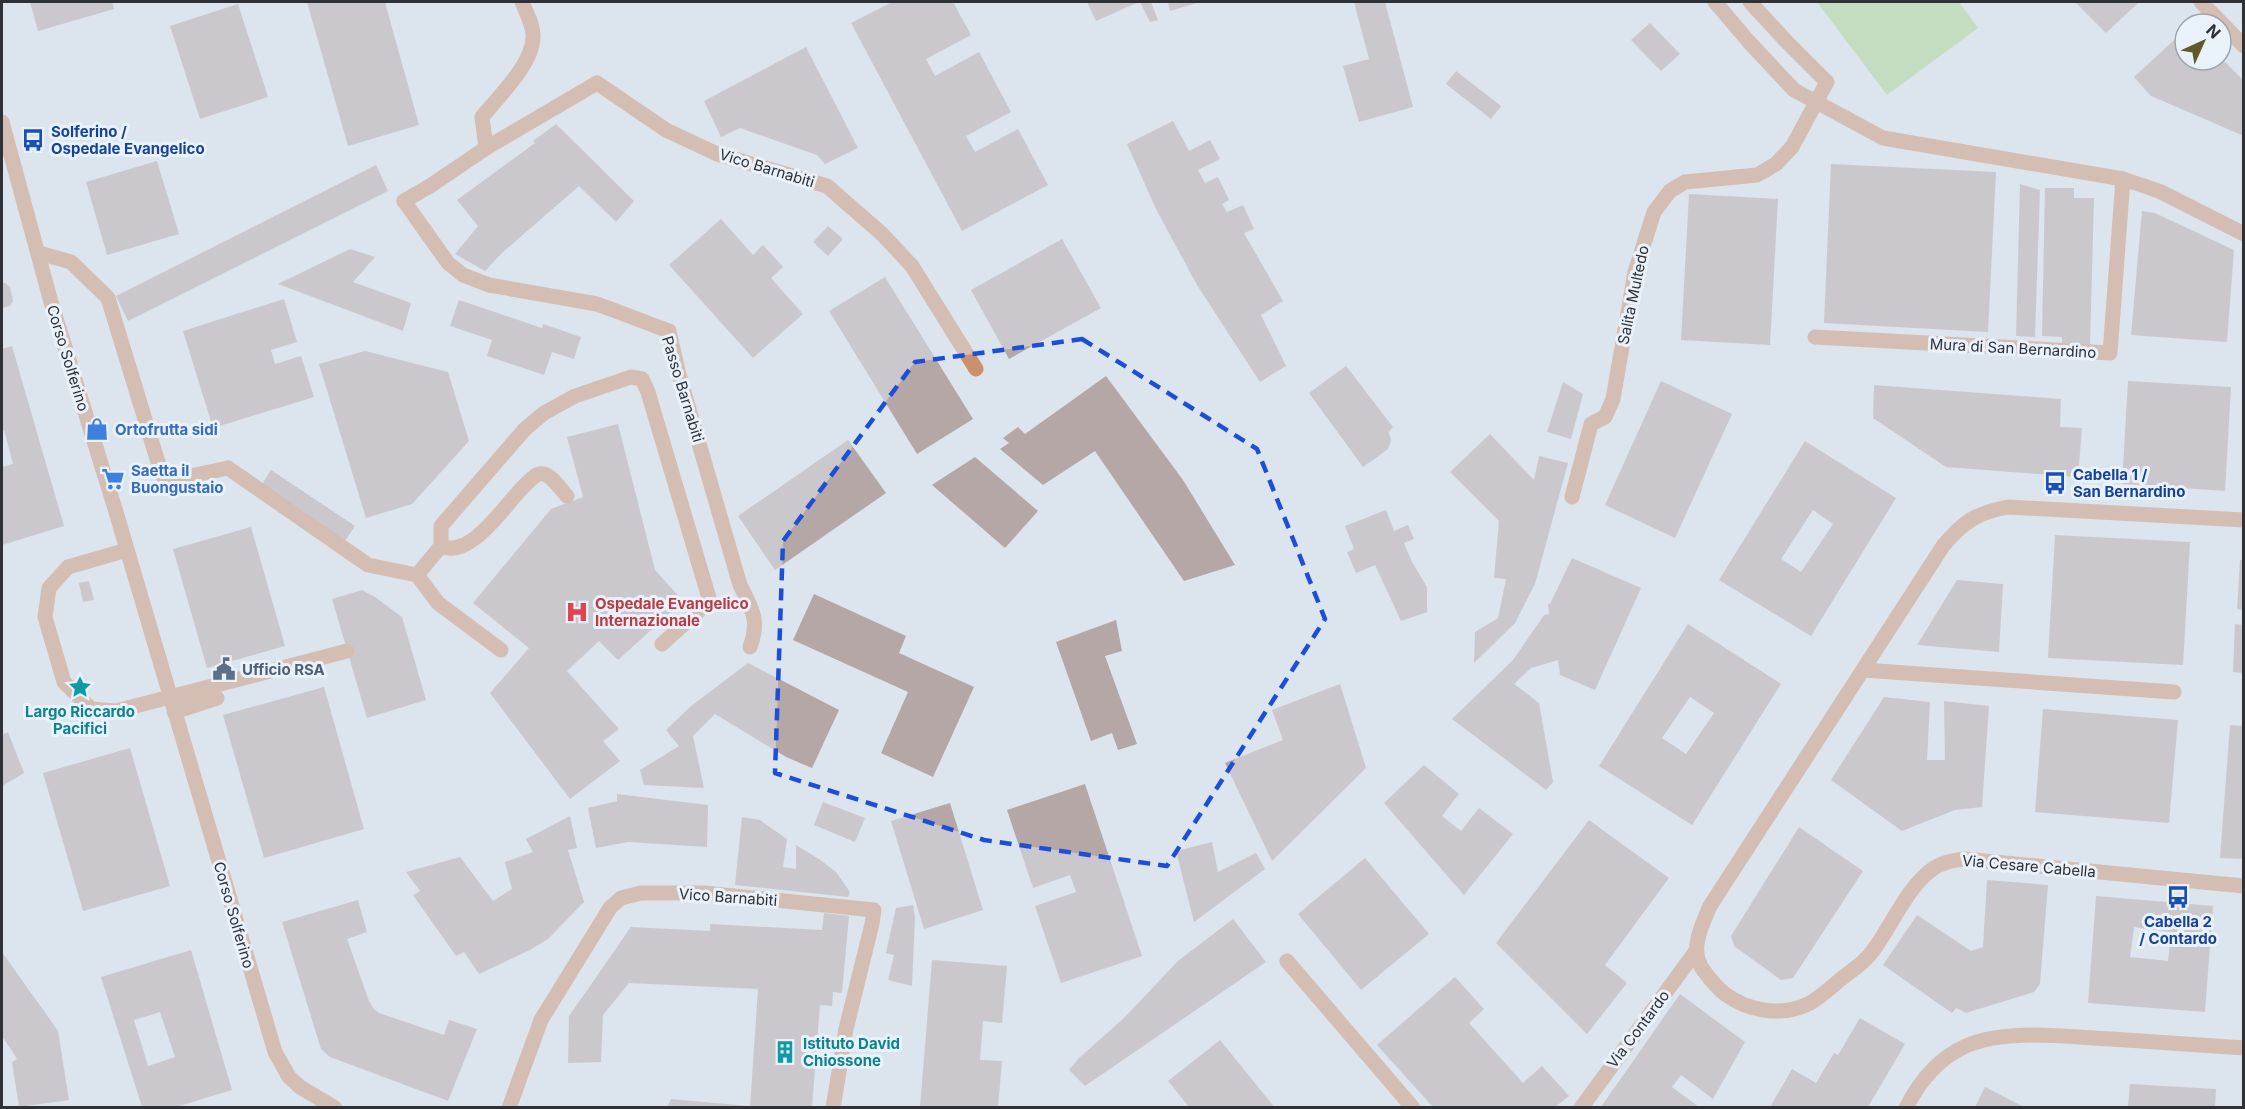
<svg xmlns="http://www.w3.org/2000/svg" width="2245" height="1109" viewBox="0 0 2245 1109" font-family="Inter,sans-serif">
	<rect width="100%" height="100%" fill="#dce4ed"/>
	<path fill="#a6d28a" d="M1817,2H1959L1978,28L1887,95Z"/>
	<g fill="#b4a7a5" fill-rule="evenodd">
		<path d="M30,2H112L114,9L38,31Z"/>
		<path d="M307,2H385L419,125L348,146Z"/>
		<path d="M892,2H953L971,35L926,59L935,76L979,52L1011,112L966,136L975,152L1018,129L1048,185L962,231L851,23Z"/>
		<path d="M1087,2H1139L1096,21Z"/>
		<path d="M1140,2H1151L1158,20L1150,22Z"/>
		<path d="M1168,2H1201L1170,11Z"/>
		<path d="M1354,2H1385L1413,107L1359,122L1343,66L1369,59Z"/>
		<path d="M2075,2H2139L2106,33Z"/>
		<path d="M238,4L268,97L200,119L170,26Z"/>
		<path d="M1650,23L1680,54L1661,71L1631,40Z"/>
		<path d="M2185,30V60H2221V58L2244,81V136L2151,96L2134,77Z"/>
		<path d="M806,47L858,148L825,164L817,155L740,128L721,137L704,101Z"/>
		<path d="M1456,71L1501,106L1491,119L1446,84Z"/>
		<path d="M1173,121L1189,151L1210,140L1220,159L1198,170L1205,183L1218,177L1229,200L1222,204L1227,212L1243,205L1254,229L1244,233L1283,301L1261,315L1286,366L1260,382L1197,285L1156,209L1127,144Z"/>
		<path d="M556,124L634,201L616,222L579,186L503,252L485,271L455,254L478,226L457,200L535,143L533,141Z"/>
		<path d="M157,161L179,234L107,255L86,182Z"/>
		<path d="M1831,164L1996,172L1988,332L1824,323Z"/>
		<path d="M376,165L388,191L128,321L116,296Z"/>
		<path d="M2020,184L2040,190L2035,337L2016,336Z"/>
		<path d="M2045,188H2074V198H2094L2090,345L2062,344V337L2042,336Z"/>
		<path d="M1689,194L1778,199L1770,345L1681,340Z"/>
		<path d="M2142,211L2155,213L2234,250L2227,342L2131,335Z"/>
		<path d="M721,219L753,255L763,245L783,267L771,278L803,314L753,358L669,265Z"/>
		<path d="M828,226L843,239L828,256L813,242Z"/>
		<path d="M1062,239L1101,308L1009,359L971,290Z"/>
		<path d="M350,249L375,257L353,282L411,303L403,331L278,284Z"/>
		<path d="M885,277L973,419L917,454L829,311Z"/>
		<path d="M2,283H5L10,287L13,301L10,306L2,308Z"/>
		<path d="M284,299L297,342L271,350L275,364L301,356L314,397L213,428L183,331Z"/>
		<path d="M459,300L542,328L543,324L581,337L574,359L552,352L544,375L487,356L492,340L450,326Z"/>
		<path d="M12,346L64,526L2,545V467L13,464L4,430L2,431V349Z"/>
		<path d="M365,351L448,372L469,441L412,504L366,518L319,364Z"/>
		<path d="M1346,366L1393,427L1389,432L1391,441L1388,449L1363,467L1309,393Z"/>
		<path d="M1106,376L1183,480L1235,565L1184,581L1095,451L1043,485L1000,449L1009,443L1003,438L1018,427L1025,434Z"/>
		<path d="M1661,381L1732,414L1675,538L1605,505Z"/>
		<path d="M2128,381L2231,387L2225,491L2122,484Z"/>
		<path d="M1563,382L1583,394L1571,439L1547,432Z"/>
		<path d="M1874,385L2061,399L2060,427L2082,428L2078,477L1946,467L1873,418Z"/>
		<path d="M618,424L655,570L683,601L618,660L599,641L567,671L619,729L603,741L620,761L570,799L490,693L529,648L473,603L551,509L583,497L567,437Z"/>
		<path d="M1490,434L1534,480L1539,456L1568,463L1535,584L1515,623L1474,663L1475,632L1498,618L1506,579L1494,578L1499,521L1450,472Z"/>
		<path d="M848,440L886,493L775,570L738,516Z"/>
		<path d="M1805,441L1896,498L1811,636L1719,580ZM1813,510L1833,524L1801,572L1781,559Z"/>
		<path d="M975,457L1038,511L1005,548L932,485Z"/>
		<path d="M271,470L355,526L345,541L261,486Z"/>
		<path d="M1386,510L1394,531L1408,525L1414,539L1404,543L1412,562L1427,587V612L1401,621L1375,565L1356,573L1347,552L1354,549L1345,526Z"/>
		<path d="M251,527L285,646L207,668L173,549Z"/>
		<path d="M2055,535L2190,542L2183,665L2048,658Z"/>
		<path d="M1572,558L1641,588L1595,690L1560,675L1558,660L1531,668L1514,684L1539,703L1553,782L1546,790L1452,719L1513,660L1544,615L1549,614L1548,603L1550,604Z"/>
		<path d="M2240,560H2244V610L2237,609Z"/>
		<path d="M1957,580L2003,584L1999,652L1917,645Z"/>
		<path d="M89,581L94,600L83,602L79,583Z"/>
		<path d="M362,590L375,597L402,617L426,700L367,718L332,599Z"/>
		<path d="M814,594L906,636L899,653L974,687L933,777L881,753L908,692L793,640Z"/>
		<path d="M1116,620L1122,651L1105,656L1137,744L1118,750L1112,733L1091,741L1056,642Z"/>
		<path d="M1688,624L1781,684L1692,825L1599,766ZM1690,697L1714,713L1686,754L1662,738Z"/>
		<path d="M2235,624L2244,625V673L2233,672Z"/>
		<path d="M748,663L839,710L812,768L786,757L715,714L693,736L704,788L644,785L640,770L679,746L666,730L690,707Z"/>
		<path d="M1340,684L1366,768L1272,861L1225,763L1283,740L1272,710Z"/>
		<path d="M324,687L364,829L264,858L223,715Z"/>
		<path d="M1884,697L1930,702L1927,760H1945L1944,701L1989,706L1982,807L1955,810L1902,831L1831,780Z"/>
		<path d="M2043,709L2178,720L2169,823L2035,812Z"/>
		<path d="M2230,725L2244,726V859L2220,858Z"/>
		<path d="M8,732L24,773L4,785L2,790V735Z"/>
		<path d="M130,748L170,886L83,911L43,773Z"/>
		<path d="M1424,765L1459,794L1442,816L1461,831L1479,808L1513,834L1464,895L1384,803Z"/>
		<path d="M1085,784L1142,956L1061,983L1035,906L1076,892L1070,875L1033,888L1007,810Z"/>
		<path d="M617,794L708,805L707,847L628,842L596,848L588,808L617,801Z"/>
		<path d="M823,802L865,818L855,842L814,825Z"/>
		<path d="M950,803L983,910L924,929L891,821Z"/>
		<path d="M570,816L577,848L568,850L584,902L548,939L530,950L479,974L464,952L456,956L413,895L420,891L406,872L460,857L493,901L512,889L505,862L533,852L526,839Z"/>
		<path d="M742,817L760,820L787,839L783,867L796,869V845L819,859L836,872L850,892L848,897L735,885Z"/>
		<path d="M1589,820L1669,878L1605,965L1627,983L1587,1034L1496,943Z"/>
		<path d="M1799,827L1863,871L1793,978L1781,980L1734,946L1731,936Z"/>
		<path d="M1212,842L1218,872L1256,853L1265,869L1194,922L1176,851Z"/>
		<path d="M1365,858L1429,934L1361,990L1298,914Z"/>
		<path d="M1987,880L2048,885L2040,984L2034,992L1966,1013L1956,1008L1952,1013L1883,965L1917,915L1971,951L1983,947Z"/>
		<path d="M2096,896L2213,906L2205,1012L2088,1003ZM2134,927L2171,932L2168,961L2130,957Z"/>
		<path d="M358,900L367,932L347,939L369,1001L373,1008L379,1013L444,1035L449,1020L477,1029L448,1101L330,1057L321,1049L282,922Z"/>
		<path d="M913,905L915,918L912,986L888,980L894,955L886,953L896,908Z"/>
		<path d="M824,913L849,916L842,993L833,992L832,1006L820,1005L812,1107H750L758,989L629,983L603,1015L601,1062L568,1063L569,1016L631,927L710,931V924L822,930Z"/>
		<path d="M1233,919L1266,962L1085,1086L1069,1070L1079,1058L1124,1018L1178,961Z"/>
		<path d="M191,950L232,1090L176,1107H142L101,977ZM160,1012L175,1057L148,1066L134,1020Z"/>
		<path d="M2,952L58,1031L69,1100L19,1107L12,1062L17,1059L2,1036Z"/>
		<path d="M932,960L1007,966L1002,1023L983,1021L980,1060L1002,1061L998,1107H920Z"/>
		<path d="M1455,977L1484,1009L1469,1023L1523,1083L1542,1066L1569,1096L1555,1107H1433L1377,1045Z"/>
		<path d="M1680,994L1745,1042L1713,1099L1681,1075L1672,1087L1699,1107H1601Z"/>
		<path d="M1860,1018L1905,1044L1868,1107H1770L1792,1069L1816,1083L1834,1053L1838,1055Z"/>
		<path d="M1220,1040L1267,1098L1274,1107H1189L1168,1081Z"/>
		<path d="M2130,1084L2216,1089L2215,1107H2128Z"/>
		<path d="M1985,1087L2024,1107H1975Z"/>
		<path d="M671,1099L748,1106V1107H667Z"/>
	</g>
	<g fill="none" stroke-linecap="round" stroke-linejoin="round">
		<g stroke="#cb916f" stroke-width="15">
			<path d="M597,83L666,130L717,154L827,186L882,234L912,266L976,369"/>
			<path d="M404,201L448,263L463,275L489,285L597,304L669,331L678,371L740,585C752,609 760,620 750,647"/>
			<path d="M1815,337L2110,353L2123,179"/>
			<path d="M228,468L368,565L417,575L438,603L501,650"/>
			<path d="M441,546C472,560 507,501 527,483C532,479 537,472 543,474C552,475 561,490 567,496"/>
			<path d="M127,550L68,567L49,588L45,617L64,682L91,709L116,711L170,697"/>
			<path d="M417,575L441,546V526L525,429L544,413L575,396L631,377L642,379L648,392L709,598L703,607L662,644"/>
			<path d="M174,712L217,698"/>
		</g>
		<path stroke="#cb916f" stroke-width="15" d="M170,697L347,651"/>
		<g stroke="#cb916f" stroke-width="15">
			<path d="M1715,2L1749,42L1794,90L1883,138L2123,179L2159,191L2244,234"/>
			<path d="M1750,2L1786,41L1827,82"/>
			<path d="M2201,2L2244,46"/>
			<path d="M486,148L482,117C498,97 532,65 533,38C534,26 526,12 522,2"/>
			<path d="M404,201L430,186L486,148L597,83"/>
			<path d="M39,253L71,262L108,298L161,472L166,481L228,468"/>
			<path d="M1572,497L1591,424L1605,417L1613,399L1635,272L1654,212L1670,191L1685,182L1757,175L1776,164L1792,147"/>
			<path d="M2244,520L2008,507C1976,513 1963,522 1943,546L1710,906C1702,925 1688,951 1704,971C1710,979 1717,988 1725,994C1748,1011 1782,1017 1808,1004C1820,998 1830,988 1841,979C1851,971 1864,963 1872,952C1891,927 1908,885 1934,868C1943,862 1954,860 1965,859L2244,886"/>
			<path d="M1863,670L2174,692"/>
			<path d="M1287,961L1413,1108"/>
			<path d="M509,1108L541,1020L610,908L621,898L641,893H704L874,910L872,924L846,1029L833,1108"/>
			<path d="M1581,1108L1696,951"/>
			<path d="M1906,1108C1919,1082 1939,1058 1966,1046C2005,1028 2068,1037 2111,1039C2155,1042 2199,1045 2244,1048"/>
		</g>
		<path stroke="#cb916f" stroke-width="15" d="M2,122L51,302L116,512L275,1052L289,1077L300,1087L335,1108"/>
		<path stroke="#cb916f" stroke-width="15" d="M1792,147L1827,82"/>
	</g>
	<path d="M0 0H2245V1109H0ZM1082,339L1257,449L1325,619L1167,866L984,840L775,773L783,541L915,362Z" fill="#dce4ed" fill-opacity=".55" fill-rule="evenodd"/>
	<path fill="none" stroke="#1d4ed8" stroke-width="4.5" stroke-dasharray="12 8" stroke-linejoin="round" d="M1082,339L1257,449L1325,619L1167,866L984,840L775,773L783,541L915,362Z"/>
	<defs>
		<g id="bus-bare" transform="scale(1.8)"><path d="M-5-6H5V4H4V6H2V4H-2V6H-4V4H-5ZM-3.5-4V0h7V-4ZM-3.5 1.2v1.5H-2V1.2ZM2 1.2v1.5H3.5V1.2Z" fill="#1a4fb4" stroke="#e9f1fb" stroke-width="2.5" paint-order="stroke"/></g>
		<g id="shop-bare" transform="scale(1.8)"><path d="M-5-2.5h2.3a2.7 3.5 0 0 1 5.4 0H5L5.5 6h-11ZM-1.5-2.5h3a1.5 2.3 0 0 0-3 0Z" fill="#3f7fe0" stroke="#e9f1fb" stroke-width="2.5" paint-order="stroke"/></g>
		<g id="supermarket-bare" transform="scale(1.8)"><path d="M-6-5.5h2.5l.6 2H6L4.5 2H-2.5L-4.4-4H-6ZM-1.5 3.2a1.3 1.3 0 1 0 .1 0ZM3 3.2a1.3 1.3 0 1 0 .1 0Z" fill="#3f7fe0" stroke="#e9f1fb" stroke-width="2.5" paint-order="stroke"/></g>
		<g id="hospital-bare" transform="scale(1.8)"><path d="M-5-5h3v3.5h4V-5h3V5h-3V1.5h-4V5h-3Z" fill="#e0444e" stroke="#e9f1fb" stroke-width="2.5" paint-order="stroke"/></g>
		<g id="civic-bare" transform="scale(1.8)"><path d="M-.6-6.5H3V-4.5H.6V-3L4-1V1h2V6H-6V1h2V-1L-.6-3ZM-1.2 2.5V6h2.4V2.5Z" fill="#5c6f8a" stroke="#e9f1fb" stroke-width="2.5" paint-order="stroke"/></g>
		<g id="sight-bare" transform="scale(1.8)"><path d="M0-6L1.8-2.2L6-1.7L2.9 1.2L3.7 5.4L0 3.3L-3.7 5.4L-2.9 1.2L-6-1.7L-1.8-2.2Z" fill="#0f9aa8" stroke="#e9f1fb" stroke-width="2.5" paint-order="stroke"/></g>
		<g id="building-bare" transform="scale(1.8)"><path d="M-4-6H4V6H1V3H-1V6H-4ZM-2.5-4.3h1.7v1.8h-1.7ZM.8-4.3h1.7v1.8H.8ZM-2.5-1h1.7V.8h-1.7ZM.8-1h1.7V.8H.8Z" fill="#0f9aa8" stroke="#e9f1fb" stroke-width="2.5" paint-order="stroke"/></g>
	</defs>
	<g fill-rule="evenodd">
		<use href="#bus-bare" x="33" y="140"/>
		<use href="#shop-bare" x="97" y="429"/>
		<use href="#supermarket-bare" x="113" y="479"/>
		<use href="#bus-bare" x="2055" y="483"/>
		<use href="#hospital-bare" x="577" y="612"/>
		<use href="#civic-bare" x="224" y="669"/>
		<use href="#sight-bare" x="80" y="687"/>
		<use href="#bus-bare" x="2178" y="897"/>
		<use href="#building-bare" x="785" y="1052"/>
	</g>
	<g text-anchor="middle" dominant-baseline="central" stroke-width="6" stroke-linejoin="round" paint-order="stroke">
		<g font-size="15" font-weight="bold" fill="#164399" stroke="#e9f1fb" text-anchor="start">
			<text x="51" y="131">Solferino /<tspan x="51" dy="17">Ospedale Evangelico</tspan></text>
			<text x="2073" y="474">Cabella 1 /<tspan x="2073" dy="17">San Bernardino</tspan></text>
			<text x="2178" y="921" text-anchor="middle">Cabella 2<tspan x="2178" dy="17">/ Contardo</tspan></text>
		</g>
		<g font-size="15" fill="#2e3135" stroke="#e9f1fb">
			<text transform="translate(767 168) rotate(17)">Vico Barnabiti</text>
			<text transform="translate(1633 295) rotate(-78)">Salita Multedo</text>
			<text transform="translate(2013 348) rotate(3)">Mura di San Bernardino</text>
			<text transform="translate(68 358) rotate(73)">Corso Solferino</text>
			<text transform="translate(683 389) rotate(73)">Passo Barnabiti</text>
			<text transform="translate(2029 866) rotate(5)">Via Cesare Cabella</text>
			<text transform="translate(728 897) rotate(4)">Vico Barnabiti</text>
			<text transform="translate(234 915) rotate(74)">Corso Solferino</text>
			<text transform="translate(1638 1029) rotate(-53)">Via Contardo</text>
		</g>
		<g font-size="15" font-weight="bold" fill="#366cbe" stroke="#e9f1fb" text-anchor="start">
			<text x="115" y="429">Ortofrutta sidi</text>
			<text x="131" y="470">Saetta il<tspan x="131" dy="17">Buongustaio</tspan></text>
		</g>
		<g font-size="15" font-weight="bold" fill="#be3a42" stroke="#e9f1fb" text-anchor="start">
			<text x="595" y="603">Ospedale Evangelico<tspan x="595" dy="17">Internazionale</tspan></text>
		</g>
		<g font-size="15" font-weight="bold" fill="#4e5e75" stroke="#e9f1fb" text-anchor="start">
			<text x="242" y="669">Ufficio RSA</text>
		</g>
		<g font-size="15" font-weight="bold" fill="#0d838f" stroke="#e9f1fb">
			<text x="80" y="711">Largo Riccardo<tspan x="80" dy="17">Pacifici</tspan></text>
			<text x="803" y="1043" text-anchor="start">Istituto David<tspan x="803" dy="17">Chiossone</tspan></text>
		</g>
	</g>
	<rect width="2245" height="1109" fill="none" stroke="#2e3135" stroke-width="6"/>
	<g transform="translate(2203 42) rotate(45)"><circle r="28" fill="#e9f1fb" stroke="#9ea4ac" stroke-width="1.5"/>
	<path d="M0-4.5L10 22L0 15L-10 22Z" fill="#5f5a27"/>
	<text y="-9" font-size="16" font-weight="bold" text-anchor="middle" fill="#2e3135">N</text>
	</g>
</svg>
